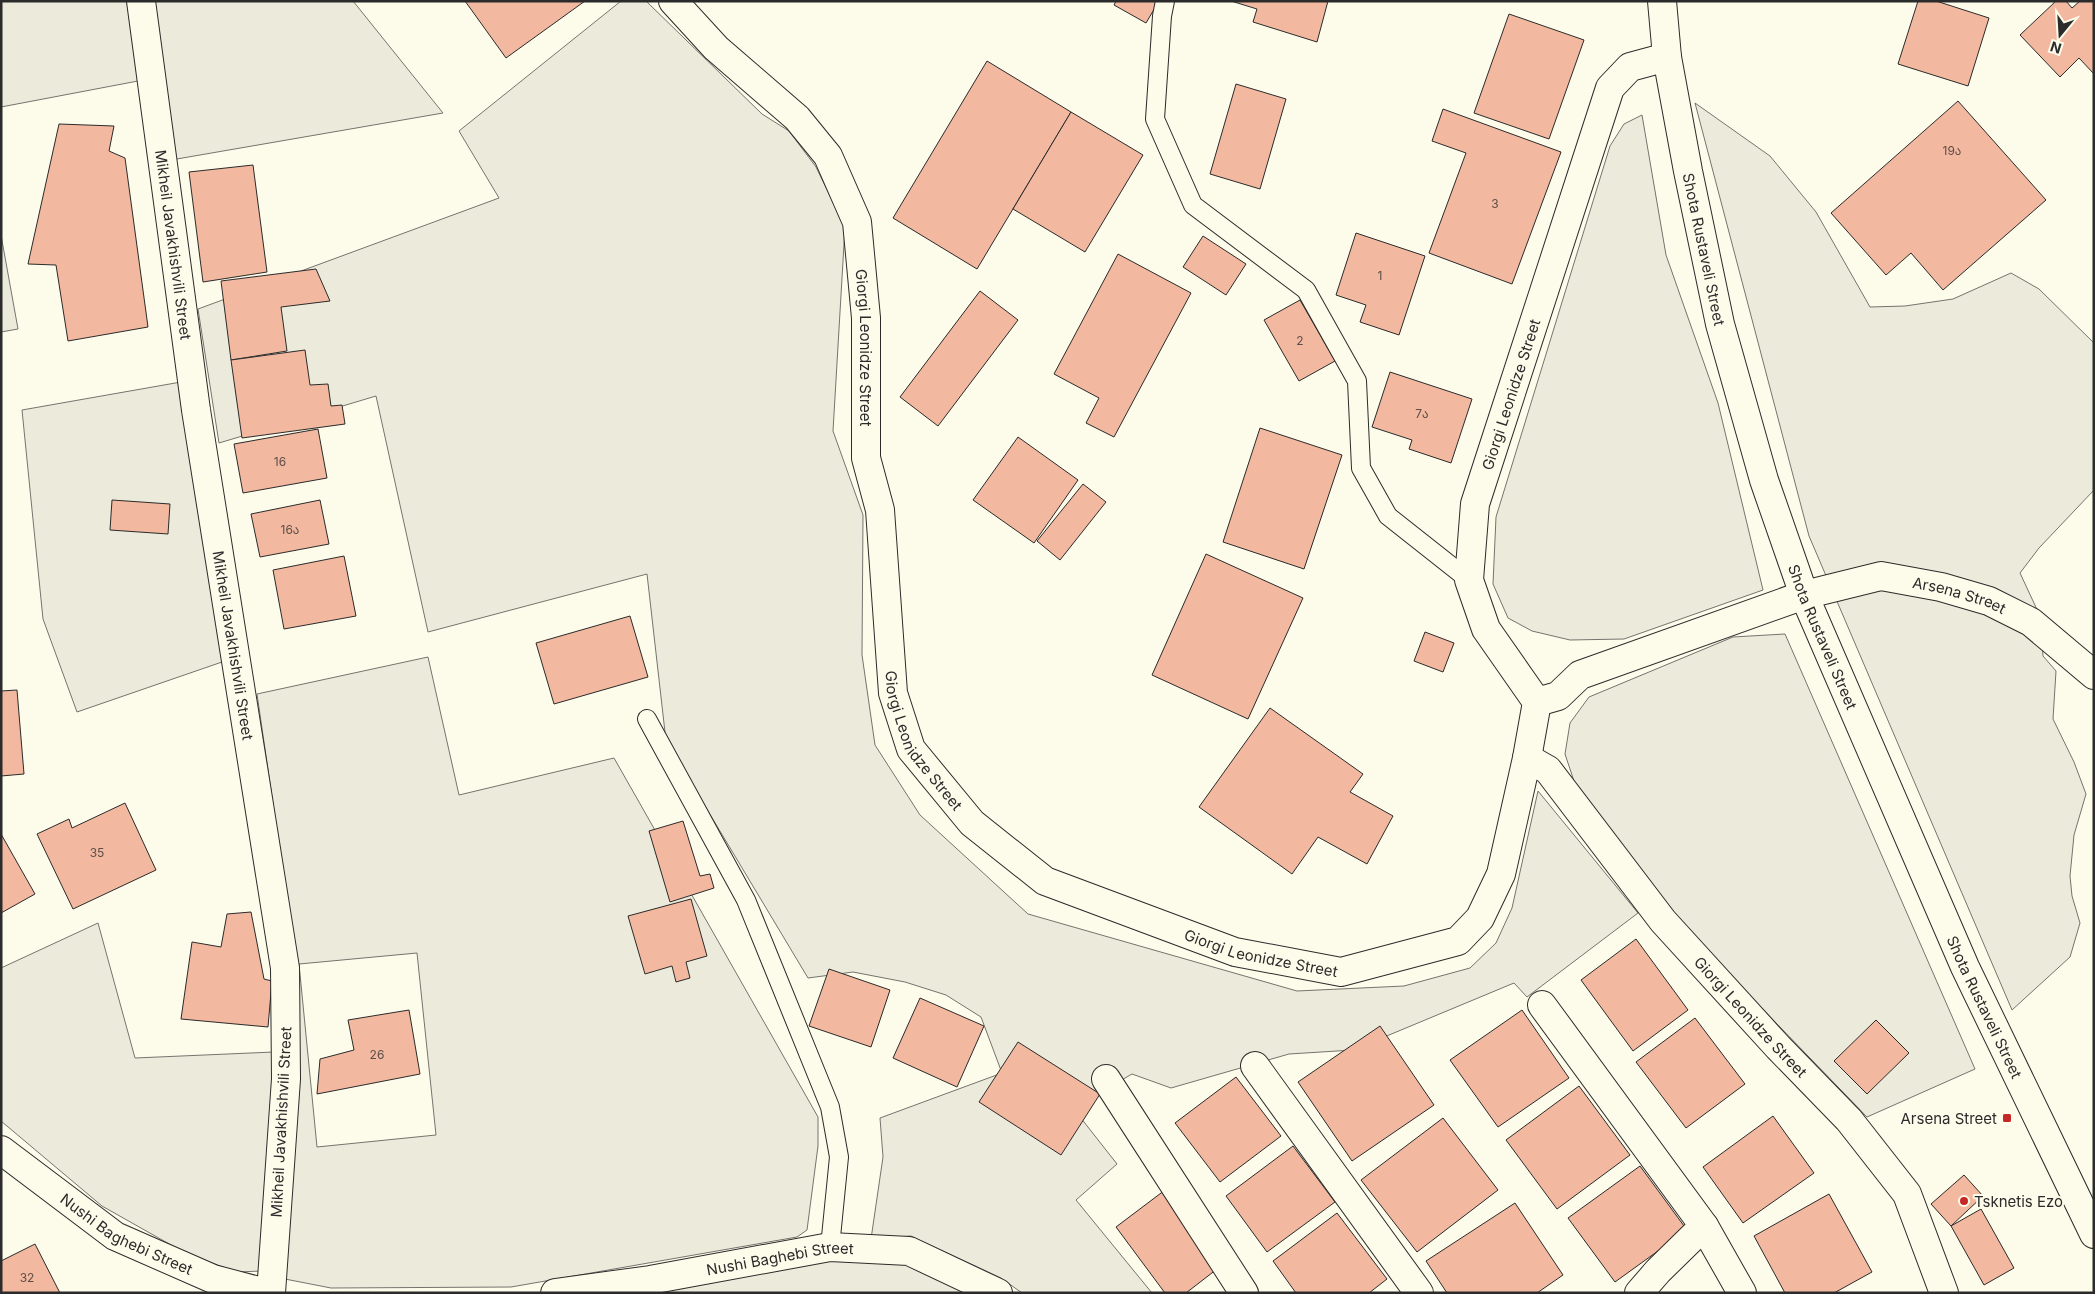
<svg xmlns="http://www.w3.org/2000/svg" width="2095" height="1294" viewBox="0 0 2095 1294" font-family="Inter,'Noto Sans Georgian',sans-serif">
	<rect width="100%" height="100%" fill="#fdfbea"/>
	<g fill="#ecebdb" stroke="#74746e" fill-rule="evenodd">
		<path d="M1,1H127L138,81L1,107Z"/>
		<path d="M152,1H353L443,113L171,160Z"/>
		<path d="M621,1H646L762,114L789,131L816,167L845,227L833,431L863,515L862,655L875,745L920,815L1028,914L1297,991L1404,986L1470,968L1496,943L1512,908L1538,791L1638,913L1527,997L1514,983L1353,1050L1289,1054L1171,1088L1132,1074L1073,1108L1117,1164L1076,1200L1152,1293H1022L1001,1278L911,1236L871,1239L883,1157L880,1118L1002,1073L981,1017L946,995L905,982L853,972L808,978L666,741L647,574L428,632L376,396L219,443L198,309L499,198L459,131Z"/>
		<path d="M1695,103L1770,156L1816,212L1870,307L1905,306L1953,299L2011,273L2039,289L2094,343V490L2039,548L2020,573L2040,616L2043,656L2056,671L2053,719L2074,762L2086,794L2074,835L2070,876L2072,896L2080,923L2070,957L2012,1010L1809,536Z"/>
		<path d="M1642,115L1666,255L1718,403L1763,590L1624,639L1570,640L1532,631L1508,618L1493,584L1496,517L1610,146L1624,124Z"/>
		<path d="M1,235L18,329L1,332Z"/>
		<path d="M181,382L222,662L77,712L43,619L22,410Z"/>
		<path d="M1785,634L1975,1069L1867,1117L1719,964L1672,918L1575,784L1565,754L1570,723L1589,697L1733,637Z"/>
		<path d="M428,657L459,795L614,758L818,1117V1146L807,1230L797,1237L511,1287L331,1288L285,1279L281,859L257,694ZM417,953L436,1135L317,1147L299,964Z"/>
		<path d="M98,923L135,1058L274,1052L276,1076L262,1271L237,1272L187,1254L102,1206L1,1121V968Z"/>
		<path d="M909,1251L998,1293H555Z"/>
	</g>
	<g fill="#f2b8a0" stroke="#2b2b2b">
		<path d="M465,1H585L506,58Z"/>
		<path d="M1116,1H1159L1146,23L1114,5Z"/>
		<path d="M1231,1H1328L1317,42L1253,22L1257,9Z"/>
		<path d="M1918,1H1936L1989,18L1968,86L1898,64Z"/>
		<path d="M2056,1H2066L2072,8L2080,1H2094V74L2079,58L2060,77L2020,35Z"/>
		<path d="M1509,14L1584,40L1549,139L1474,113Z"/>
		<path d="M987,61L1071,112L977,269L893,218Z"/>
		<path d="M1236,84L1286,99L1260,189L1210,174Z"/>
		<path d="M1958,101L2046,200L1943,290L1911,253L1886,275L1831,213Z"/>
		<path d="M1443,109L1561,152L1512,284L1429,253L1466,153L1432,141Z"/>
		<path d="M1071,112L1143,155L1085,252L1013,209Z"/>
		<path d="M59,124L114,126L109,151L125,158L148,327L68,341L56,265L28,264Z"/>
		<path d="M253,165L267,272L203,282L189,172Z"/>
		<path d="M1356,233L1425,256L1399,335L1360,322L1366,305L1336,295Z"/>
		<path d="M1203,236L1246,264L1226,295L1183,267Z"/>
		<path d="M1118,254L1191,293L1114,437L1086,423L1099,398L1054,374Z"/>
		<path d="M316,269L330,301L281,307L287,351L231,360L221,281Z"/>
		<path d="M980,291L1018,320L938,426L900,397Z"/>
		<path d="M1300,300L1335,361L1299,381L1264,320Z"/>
		<path d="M305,350L310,385L328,384L331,406L342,405L345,424L242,438L231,360Z"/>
		<path d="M1390,372L1472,399L1451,463L1409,449L1412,440L1372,427Z"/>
		<path d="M1260,428L1342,455L1304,569L1223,542Z"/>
		<path d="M318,429L327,478L243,493L234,444Z"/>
		<path d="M1018,437L1078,480L1034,543L973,500Z"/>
		<path d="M1083,484L1106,502L1060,560L1037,541Z"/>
		<path d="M112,500L170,504L168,534L110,530Z"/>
		<path d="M320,500L329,544L260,557L251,514Z"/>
		<path d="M1206,554L1303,598L1248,719L1152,675Z"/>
		<path d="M344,556L356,616L284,629L273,570Z"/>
		<path d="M630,616L648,677L554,704L536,643Z"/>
		<path d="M1425,632L1454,643L1443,672L1414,661Z"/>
		<path d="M17,690L24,774L1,776V691Z"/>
		<path d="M1270,708L1363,774L1350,792L1393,816L1367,864L1318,837L1292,874L1199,807Z"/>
		<path d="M125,803L156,870L73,909L37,834L69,819L72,828Z"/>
		<path d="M683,821L700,876L710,874L714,888L670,902L649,831Z"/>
		<path d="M1,834L35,894L1,913Z"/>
		<path d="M691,899L707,956L686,962L690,978L676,982L672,966L645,974L628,916Z"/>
		<path d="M251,912L264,979L272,981L268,1027L181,1019L192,942L221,947L227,914Z"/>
		<path d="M1636,939L1688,1010L1633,1051L1581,980Z"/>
		<path d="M829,969L890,990L871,1047L809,1026Z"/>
		<path d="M920,998L984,1026L957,1087L893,1058Z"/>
		<path d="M409,1010L420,1074L317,1094L320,1059L354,1050L348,1020Z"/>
		<path d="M1522,1010L1569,1078L1498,1127L1450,1060Z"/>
		<path d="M1695,1018L1745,1084L1686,1128L1636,1062Z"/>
		<path d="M1876,1020L1909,1053L1867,1094L1834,1061Z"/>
		<path d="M1380,1026L1434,1105L1352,1161L1298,1082Z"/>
		<path d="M1018,1042L1100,1094L1061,1155L979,1102Z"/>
		<path d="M1236,1077L1281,1136L1220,1182L1175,1123Z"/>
		<path d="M1579,1086L1630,1155L1557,1209L1506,1140Z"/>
		<path d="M1773,1116L1814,1173L1743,1223L1703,1167Z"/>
		<path d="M1443,1118L1498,1190L1417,1252L1361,1180Z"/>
		<path d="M1293,1146L1335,1202L1267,1252L1226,1196Z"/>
		<path d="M1640,1166L1687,1230L1615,1282L1568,1218Z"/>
		<path d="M1964,1175L1983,1196L1951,1226L1931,1204Z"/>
		<path d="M1173,1184L1230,1259L1186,1293H1165L1116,1227Z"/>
		<path d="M1829,1194L1872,1272L1834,1293H1785L1754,1236Z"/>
		<path d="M1515,1203L1563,1275L1537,1293H1447L1426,1261Z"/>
		<path d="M1981,1209L2014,1268L1984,1285L1951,1226Z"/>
		<path d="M1337,1213L1387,1279L1369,1293H1296L1273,1261Z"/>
		<path d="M35,1244L60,1293H1V1261Z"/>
	</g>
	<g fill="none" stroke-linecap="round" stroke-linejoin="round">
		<g stroke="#2b2b2b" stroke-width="20">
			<g id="service">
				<path d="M1165,1L1162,16L1155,119L1193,205L1306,290L1357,381L1361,468L1388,516L1469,580"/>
				<path d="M647,719L746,900L830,1107L839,1157L830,1247"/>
			</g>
		</g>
		<g stroke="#2b2b2b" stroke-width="30">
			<g id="minor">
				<path id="s1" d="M141,1L196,410L285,968L286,1079L271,1293"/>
				<path id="s2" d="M673,1L716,48L797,118L828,156L857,222L866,318V458L880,510L893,693L911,749L972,823L1045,881L1235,952L1341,972L1458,941L1480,918L1501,874L1527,758L1537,702L1486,629L1469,580L1475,504L1610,88L1630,67L1667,57"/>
				<path id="s3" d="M1537,702L1558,696L1580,675L1804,595L1881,576L1941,587L1989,601L2031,622L2094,675"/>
				<path id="s4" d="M1527,758L1548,770L1663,921L1778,1047L1849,1120L1907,1194L1944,1293"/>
				<path d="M1542,1005L1704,1226L1742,1293"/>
				<path d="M1255,1066L1419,1293"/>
				<path d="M1106,1079L1244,1293"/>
				<path id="s5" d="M1,1150L115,1236L213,1279L266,1293"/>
				<path id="s6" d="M555,1293L650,1280L830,1247L909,1251L998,1293"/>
				<path d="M1639,1293L1658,1271L1704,1226"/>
			</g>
		</g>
		<g stroke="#2b2b2b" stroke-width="30">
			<g id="secondary">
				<path id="s7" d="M1662,1L1667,57L1688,171L1720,324L1764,480L1804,595L1965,967L2094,1234"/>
			</g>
		</g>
		<use href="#service" stroke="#fdfbea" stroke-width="18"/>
		<use href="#minor" stroke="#fdfbea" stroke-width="28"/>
		<use href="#secondary" stroke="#fdfbea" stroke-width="28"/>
	</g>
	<g fill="#c62828" stroke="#fdfbea" stroke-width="2">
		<rect x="2002" y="1113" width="10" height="10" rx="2.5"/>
		<circle cx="1964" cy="1201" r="5"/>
	</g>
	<g text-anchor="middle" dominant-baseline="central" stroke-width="4" stroke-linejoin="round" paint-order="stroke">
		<g font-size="12" fill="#5d4e48">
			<text x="1952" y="150">19ა</text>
			<text x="1495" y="203">3</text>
			<text x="1380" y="275">1</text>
			<text x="1300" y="340">2</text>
			<text x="1422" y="413">7ა</text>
			<text x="280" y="461">16</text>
			<text x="290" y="529">16ა</text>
			<text x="97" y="852">35</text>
			<text x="377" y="1054">26</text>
			<text x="27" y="1277">32</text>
		</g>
		<g font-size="15" fill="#2b2b2b" stroke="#fdfbea">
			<text stroke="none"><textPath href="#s1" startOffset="246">Mikheil Javakhishvili Street</textPath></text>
			<text stroke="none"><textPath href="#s7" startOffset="252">Shota Rustaveli Street</textPath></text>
			<text stroke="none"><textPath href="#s2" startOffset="418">Giorgi Leonidze Street</textPath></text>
			<text stroke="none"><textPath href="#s2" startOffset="2034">Giorgi Leonidze Street</textPath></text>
			<text stroke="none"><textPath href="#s3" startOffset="450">Arsena Street</textPath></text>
			<text stroke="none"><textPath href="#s7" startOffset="658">Shota Rustaveli Street</textPath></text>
			<text stroke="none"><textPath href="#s1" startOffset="651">Mikheil Javakhishvili Street</textPath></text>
			<text stroke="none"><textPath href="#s2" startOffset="822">Giorgi Leonidze Street</textPath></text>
			<text stroke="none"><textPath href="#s2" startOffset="1242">Giorgi Leonidze Street</textPath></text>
			<text stroke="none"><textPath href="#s7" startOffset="1062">Shota Rustaveli Street</textPath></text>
			<text stroke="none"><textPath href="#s4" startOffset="344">Giorgi Leonidze Street</textPath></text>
			<text transform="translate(281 1122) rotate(-87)">Mikheil Javakhishvili Street</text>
			<text stroke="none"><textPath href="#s5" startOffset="152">Nushi Baghebi Street</textPath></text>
			<text stroke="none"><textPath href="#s6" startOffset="228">Nushi Baghebi Street</textPath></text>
		</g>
		<g font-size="15" fill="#2b2b2b" stroke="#fdfbea" text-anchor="end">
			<text x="1997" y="1118">Arsena Street</text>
			<text x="1974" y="1201" text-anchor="start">Tsknetis Ezo</text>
		</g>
	</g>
	<rect width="2095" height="1294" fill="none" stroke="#2b2b2b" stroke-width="5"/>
	<g transform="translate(2060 35) rotate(198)" stroke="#fdfbea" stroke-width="4" paint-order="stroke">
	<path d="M0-4L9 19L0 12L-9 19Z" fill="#2b2b2b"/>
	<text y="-8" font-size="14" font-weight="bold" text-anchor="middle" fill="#2b2b2b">N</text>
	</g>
</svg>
